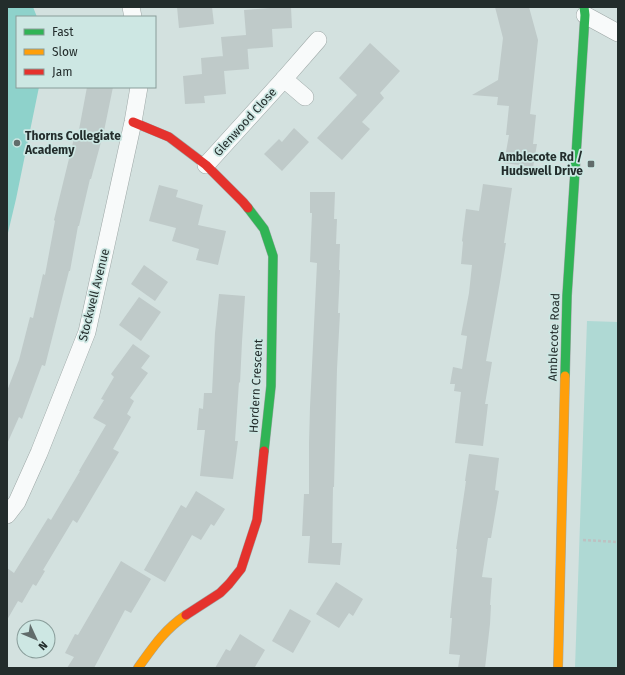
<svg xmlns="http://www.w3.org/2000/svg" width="625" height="675" viewBox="0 0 625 675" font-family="'Fira Sans',sans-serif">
	<rect width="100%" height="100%" fill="#d3e1df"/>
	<path fill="#afd9d4" d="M587,321L618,322V668H575Z"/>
	<path fill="#8ed2cb" d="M7,7H33L37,17H17V87H39L16,199L7,237Z"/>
	<g fill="#bfcac9">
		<path d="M177,7H212L214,24L179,28Z"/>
		<path d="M270,7H291L292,28L272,29L273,47L247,49V42L249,69L224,71L226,94L204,96L205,103L185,104L183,76L202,74L201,58L223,56L224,67L221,37L246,35L244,10L270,8Z"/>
		<path d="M495,7H529L538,40L530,114L536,115L533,144H537L533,167L504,163L509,135H506L509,106L497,105L498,97L472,95L498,80L503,38Z"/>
		<path d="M370,43L400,71L380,93L384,98L362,122L370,129L342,160L317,138L357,95L339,78Z"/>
		<path d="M87,87H113L104,131L91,179H90L79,226H78L70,271H69L45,366L42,365L22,419L19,417L7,444V391L19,360L30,317L33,318L43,274L45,275L55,221L54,220L75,134L78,135Z"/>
		<path d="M294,128L309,142L282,171L264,154L279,139L282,142Z"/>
		<path d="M483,184L512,188L504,243H506L500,282L486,361L492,362L485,404H488L483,446L455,443L461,392L454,391L455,384H450L453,367L462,369L467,336L461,335L469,293L472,265L461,264L463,242L462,241L466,209L479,211Z"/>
		<path d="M159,185L178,190L176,197L203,205L198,225L226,231L218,265L196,260L199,249L172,241L176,228L149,221Z"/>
		<path d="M310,192H335L334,219H337L336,244H340L339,270H340L338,313H340L337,369L334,487H333L332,543H342L340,565L308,563L310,536H302L304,494H309V443L310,407L317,263L310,262L312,213H310Z"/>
		<path d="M144,265L168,282L155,301L131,284Z"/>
		<path d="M219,294L245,296L242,342L240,383L239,382L235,441H238L233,479L200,476L205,430H197L199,408L203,409L204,393H212L215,333Z"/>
		<path d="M139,297L161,312L141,341L119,325Z"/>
		<path d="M133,344L150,356L141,368L148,373L130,398L134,401L127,414L131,417L113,449L119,452L77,523L73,520L43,570L45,571L36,586L33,584L22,603L18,601L7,620V568L14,573L48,518L51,520L80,471H79L106,425L93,418L104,400L101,399L114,377L111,374Z"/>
		<path d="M469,454L499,458L495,490L499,491L491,538H488L482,577L492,578L490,605H491L490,624L485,668H458L460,655L449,654L452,618H450L457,549H456L466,481H465Z"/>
		<path d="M196,491L225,509L214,526L211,524L201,540L192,535L165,582L144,570L181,505L186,508Z"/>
		<path d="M121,561L151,579L131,613L125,610L94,668H67L74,657L65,653L75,634L78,635Z"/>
		<path d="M336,582L363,599L353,616L349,613L339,628L316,614Z"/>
		<path d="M290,609L311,621L293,653L272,641Z"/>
		<path d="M240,634L265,650L255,667L258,668H215L226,649L230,651Z"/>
	</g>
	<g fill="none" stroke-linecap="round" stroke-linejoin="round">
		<g stroke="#9da7a6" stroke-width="18">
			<g id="street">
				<path d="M131,7L133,17"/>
				<path d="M585,15L618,33"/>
				<path d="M284,79L305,97"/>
				<path d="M206,165L284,79L318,40"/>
				<path d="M7,515L17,502L39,453L87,332L133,122L139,87"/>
			</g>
		</g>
		<g stroke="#9da7a6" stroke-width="10">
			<g id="fast">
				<path d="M248,208L264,229L273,256L271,386L264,451"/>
				<path d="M565,376L567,296L585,15L584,7"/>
			</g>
		</g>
		<g stroke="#9da7a6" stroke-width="10">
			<g id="slow">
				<path d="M138,668C153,647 164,630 186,615"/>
				<path d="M558,668L565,376"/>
			</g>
		</g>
		<g stroke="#9da7a6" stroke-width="10">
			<g id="jam">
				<path d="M133,122L169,137L206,165L243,202L248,208"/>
				<path d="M186,615L220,593L229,584L241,569L257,520L264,451"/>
			</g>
		</g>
		<path stroke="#bdc1c1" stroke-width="2.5" stroke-dasharray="3 2" stroke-linecap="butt" d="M583,540L618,542"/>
		<use href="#street" stroke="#f8fafa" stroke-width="17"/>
		<use href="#fast" stroke="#30b455" stroke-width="9"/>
		<use href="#slow" stroke="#ff9f0a" stroke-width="9"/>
		<use href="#jam" stroke="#e5322d" stroke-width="9"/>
	</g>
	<g fill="#616c6b" stroke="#cde7e3" stroke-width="1.5">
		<circle cx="17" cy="143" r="4"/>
		<rect x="587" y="160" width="8" height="8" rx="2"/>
	</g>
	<g text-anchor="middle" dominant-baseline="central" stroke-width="3.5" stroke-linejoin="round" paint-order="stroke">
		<g font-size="12" fill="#232d2c" stroke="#cde7e3">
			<text transform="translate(245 122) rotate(-48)">Glenwood Close</text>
			<text transform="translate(94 295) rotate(-76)">Stockwell Avenue</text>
			<text transform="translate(554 337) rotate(-88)">Amblecote Road</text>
			<text transform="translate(256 386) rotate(-87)">Hordern Crescent</text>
		</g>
		<g font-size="12" font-weight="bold" fill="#232d2c" stroke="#cde7e3" text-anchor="start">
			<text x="25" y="136">Thorns Collegiate<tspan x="25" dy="14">Academy</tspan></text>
			<text x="583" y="157" text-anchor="end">Amblecote Rd /<tspan x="583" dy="14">Hudswell Drive</tspan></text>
		</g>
	</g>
	<rect width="625" height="675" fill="none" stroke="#232d2c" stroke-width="16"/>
	<rect x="16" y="16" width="140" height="72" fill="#cde7e3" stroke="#899d9a"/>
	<rect x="24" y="29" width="20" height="6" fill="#30b455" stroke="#899d9a"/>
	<text x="52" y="36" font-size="12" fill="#232d2c">Fast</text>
	<rect x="24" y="49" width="20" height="6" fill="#ff9f0a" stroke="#899d9a"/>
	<text x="52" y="56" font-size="12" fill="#232d2c">Slow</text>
	<rect x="24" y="69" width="20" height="6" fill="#e5322d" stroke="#899d9a"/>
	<text x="52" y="76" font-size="12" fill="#232d2c">Jam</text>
	<g transform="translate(36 639) rotate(134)"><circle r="19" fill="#cde7e3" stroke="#899d9a"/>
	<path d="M0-3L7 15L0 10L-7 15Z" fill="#616c6b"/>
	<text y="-6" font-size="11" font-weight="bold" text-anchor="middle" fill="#232d2c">N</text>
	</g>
</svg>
